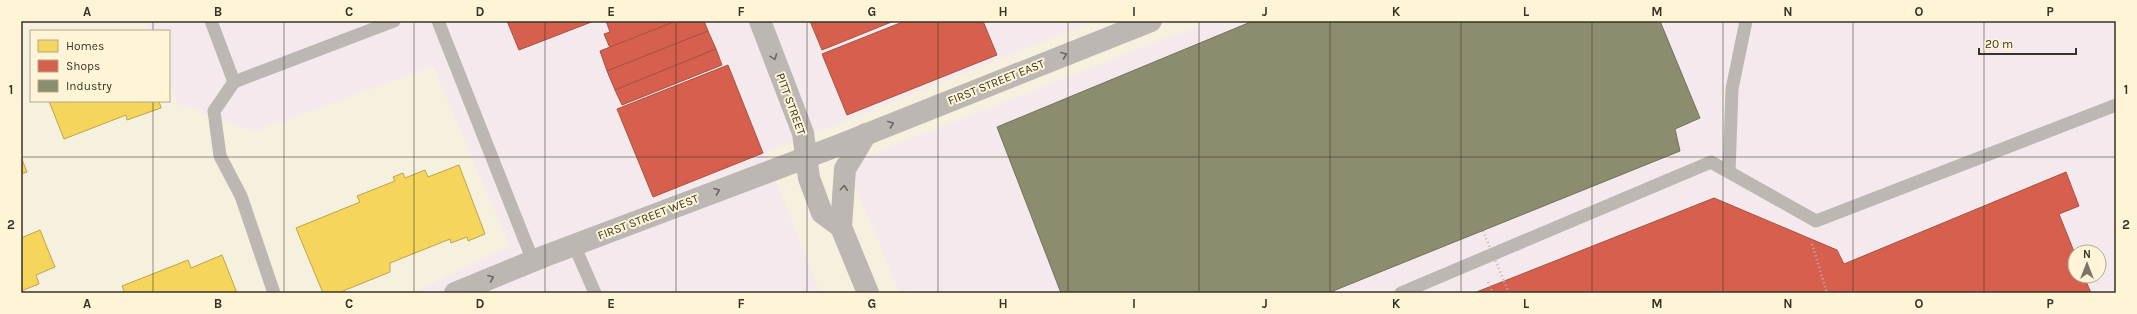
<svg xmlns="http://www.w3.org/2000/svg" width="2137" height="314" viewBox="0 0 2137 314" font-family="Karla,sans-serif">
	<rect width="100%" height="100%" fill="#f6f0df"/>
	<g fill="#f4eaee" fill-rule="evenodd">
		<path d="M147,21H1094L765,153L820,293H412L510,246L433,66L254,132L178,104L169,80V31H151Z"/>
		<path d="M1210,21H2116V293H900L846,164ZM2075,252H2099V276H2075Z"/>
	</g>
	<g fill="#f6d55c" stroke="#bda44c">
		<path d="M49,101H159L161,108L127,120L126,115L64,139Z"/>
		<path d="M21,157L27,172L21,174Z"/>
		<path d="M459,165L485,234L468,241L467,237L451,243L450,239L390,263V272L338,293H323L296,228L360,202L357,196L395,181L393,177L403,173L405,178L425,170L428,177Z"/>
		<path d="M40,230L55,267L36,275L39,284L21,291V238Z"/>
		<path d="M222,255L237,293H125L122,286L188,260L191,268Z"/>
	</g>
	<g fill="#d6604d" stroke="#a65242">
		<path d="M507,21H594L519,50Z"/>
		<path d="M606,21H676L610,48L604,34L610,32Z"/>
		<path d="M676,21H704L708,31L607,71L600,51Z"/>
		<path d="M810,21H894L822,50Z"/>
		<path d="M905,21H983L997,55L847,115L822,54Z"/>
		<path d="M708,31L716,49L615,90L607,71Z"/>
		<path d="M716,49L722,65L622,105L615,90Z"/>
		<path d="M728,65L763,153L653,197L617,109Z"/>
		<path d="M2066,172L2079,206L2059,214L2075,254V276H2084L2091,293H1474L1714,198L1837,250L1844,264Z"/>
	</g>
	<path fill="#8c8c6e" stroke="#727159" d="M1253,21H1660L1700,118L1675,129L1680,151L1328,293H1061L997,127Z"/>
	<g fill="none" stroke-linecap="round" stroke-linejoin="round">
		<g stroke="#bab5ad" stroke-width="2.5" stroke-dasharray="1 3" stroke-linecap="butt">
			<path d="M1812,244L1827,293"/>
			<path d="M1504,281L1509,293"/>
			<path d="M1488,282L1493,293"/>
		</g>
		<g stroke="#bcb7b3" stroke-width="13">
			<path d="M211,21L234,82L394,21"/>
			<path d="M438,21L533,261"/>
			<path d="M234,82L214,111L220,156L241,196L274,293"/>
			<path d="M1729,172L1732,89L1746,21"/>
			<path d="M574,245L595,293"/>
			<path d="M1401,293L1711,162L1816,221L2116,105"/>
		</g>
		<g stroke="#bcb7b3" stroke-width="22">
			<path d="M760,21L803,133L809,178L822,213L841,227"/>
			<path d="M866,134L845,169L841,227L868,293"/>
			<path d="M455,293L545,256L842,144L1151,21"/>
		</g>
		<path stroke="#bab5ad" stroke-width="2.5" stroke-dasharray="1 3" stroke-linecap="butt" d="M1483,231L1504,281"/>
	</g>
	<defs><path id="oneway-chevron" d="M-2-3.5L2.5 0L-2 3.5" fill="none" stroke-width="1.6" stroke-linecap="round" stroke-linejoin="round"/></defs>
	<g stroke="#6c685f">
		<use href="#oneway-chevron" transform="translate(1064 55) rotate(-22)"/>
		<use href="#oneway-chevron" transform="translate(774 57) rotate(69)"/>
		<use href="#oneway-chevron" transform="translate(891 124) rotate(-22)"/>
		<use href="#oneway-chevron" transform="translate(844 188) rotate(-86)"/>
		<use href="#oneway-chevron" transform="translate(717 191) rotate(-21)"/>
		<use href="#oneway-chevron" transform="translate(491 278) rotate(-22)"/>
	</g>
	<path fill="none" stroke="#373327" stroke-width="1" stroke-opacity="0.55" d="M153,21V31M284,21V293M414,21V293M545,21V293M676,21V293M807,21V293M938,21V293M1068,21V293M1199,21V293M1330,21V293M1461,21V293M1592,21V293M1723,21V293M1853,21V293M1984,21V293M153,101V293M21,157H2116"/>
	<g text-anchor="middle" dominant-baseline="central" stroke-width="4" stroke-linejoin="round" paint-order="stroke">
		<g font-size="12" fill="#373327" stroke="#fff5d6">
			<text transform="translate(996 82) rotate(-22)">FIRST STREET EAST</text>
			<text transform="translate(791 104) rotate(70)">PITT STREET</text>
			<text transform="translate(648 217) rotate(-21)">FIRST STREET WEST</text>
		</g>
	</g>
	<rect width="2137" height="314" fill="none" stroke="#fff5d6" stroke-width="44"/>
	<rect x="30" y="30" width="140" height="72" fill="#fff5d6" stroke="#afa790"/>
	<rect x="38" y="40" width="20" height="12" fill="#f6d55c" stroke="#afa790"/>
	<text x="66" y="50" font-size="12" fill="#373327">Homes</text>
	<rect x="38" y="60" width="20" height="12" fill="#d6604d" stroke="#afa790"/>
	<text x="66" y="70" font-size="12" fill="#373327">Shops</text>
	<rect x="38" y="80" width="20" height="12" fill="#8c8c6e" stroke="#afa790"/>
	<text x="66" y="90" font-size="12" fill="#373327">Industry</text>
	<g transform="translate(2087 264)"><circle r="19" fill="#fff5d6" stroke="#afa790"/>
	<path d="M0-3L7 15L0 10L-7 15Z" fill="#7a7567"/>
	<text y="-6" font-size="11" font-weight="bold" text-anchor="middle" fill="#373327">N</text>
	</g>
	<path d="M1979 48v6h97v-6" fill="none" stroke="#373327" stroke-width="2"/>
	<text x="1985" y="48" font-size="12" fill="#373327" stroke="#fff5d6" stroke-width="3" paint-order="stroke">20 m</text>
	<rect x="22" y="22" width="2093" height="270" fill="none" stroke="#373327" stroke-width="1.5"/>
	<g font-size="13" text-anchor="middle" font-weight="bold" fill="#373327">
		<text x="87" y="16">A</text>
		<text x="218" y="16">B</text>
		<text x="349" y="16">C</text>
		<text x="480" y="16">D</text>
		<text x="611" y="16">E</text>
		<text x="741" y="16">F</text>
		<text x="872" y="16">G</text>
		<text x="1003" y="16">H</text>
		<text x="1134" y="16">I</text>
		<text x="1265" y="16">J</text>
		<text x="1396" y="16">K</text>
		<text x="1526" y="16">L</text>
		<text x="1657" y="16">M</text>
		<text x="1788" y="16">N</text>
		<text x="1919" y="16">O</text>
		<text x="2050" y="16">P</text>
		<text x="11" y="94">1</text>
		<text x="2126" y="94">1</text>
		<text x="11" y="229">2</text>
		<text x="2126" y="229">2</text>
		<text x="87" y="308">A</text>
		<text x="218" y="308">B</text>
		<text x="349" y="308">C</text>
		<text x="480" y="308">D</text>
		<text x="611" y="308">E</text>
		<text x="741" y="308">F</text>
		<text x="872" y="308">G</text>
		<text x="1003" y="308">H</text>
		<text x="1134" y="308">I</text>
		<text x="1265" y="308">J</text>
		<text x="1396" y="308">K</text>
		<text x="1526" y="308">L</text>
		<text x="1657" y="308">M</text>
		<text x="1788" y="308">N</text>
		<text x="1919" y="308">O</text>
		<text x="2050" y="308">P</text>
	</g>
</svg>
